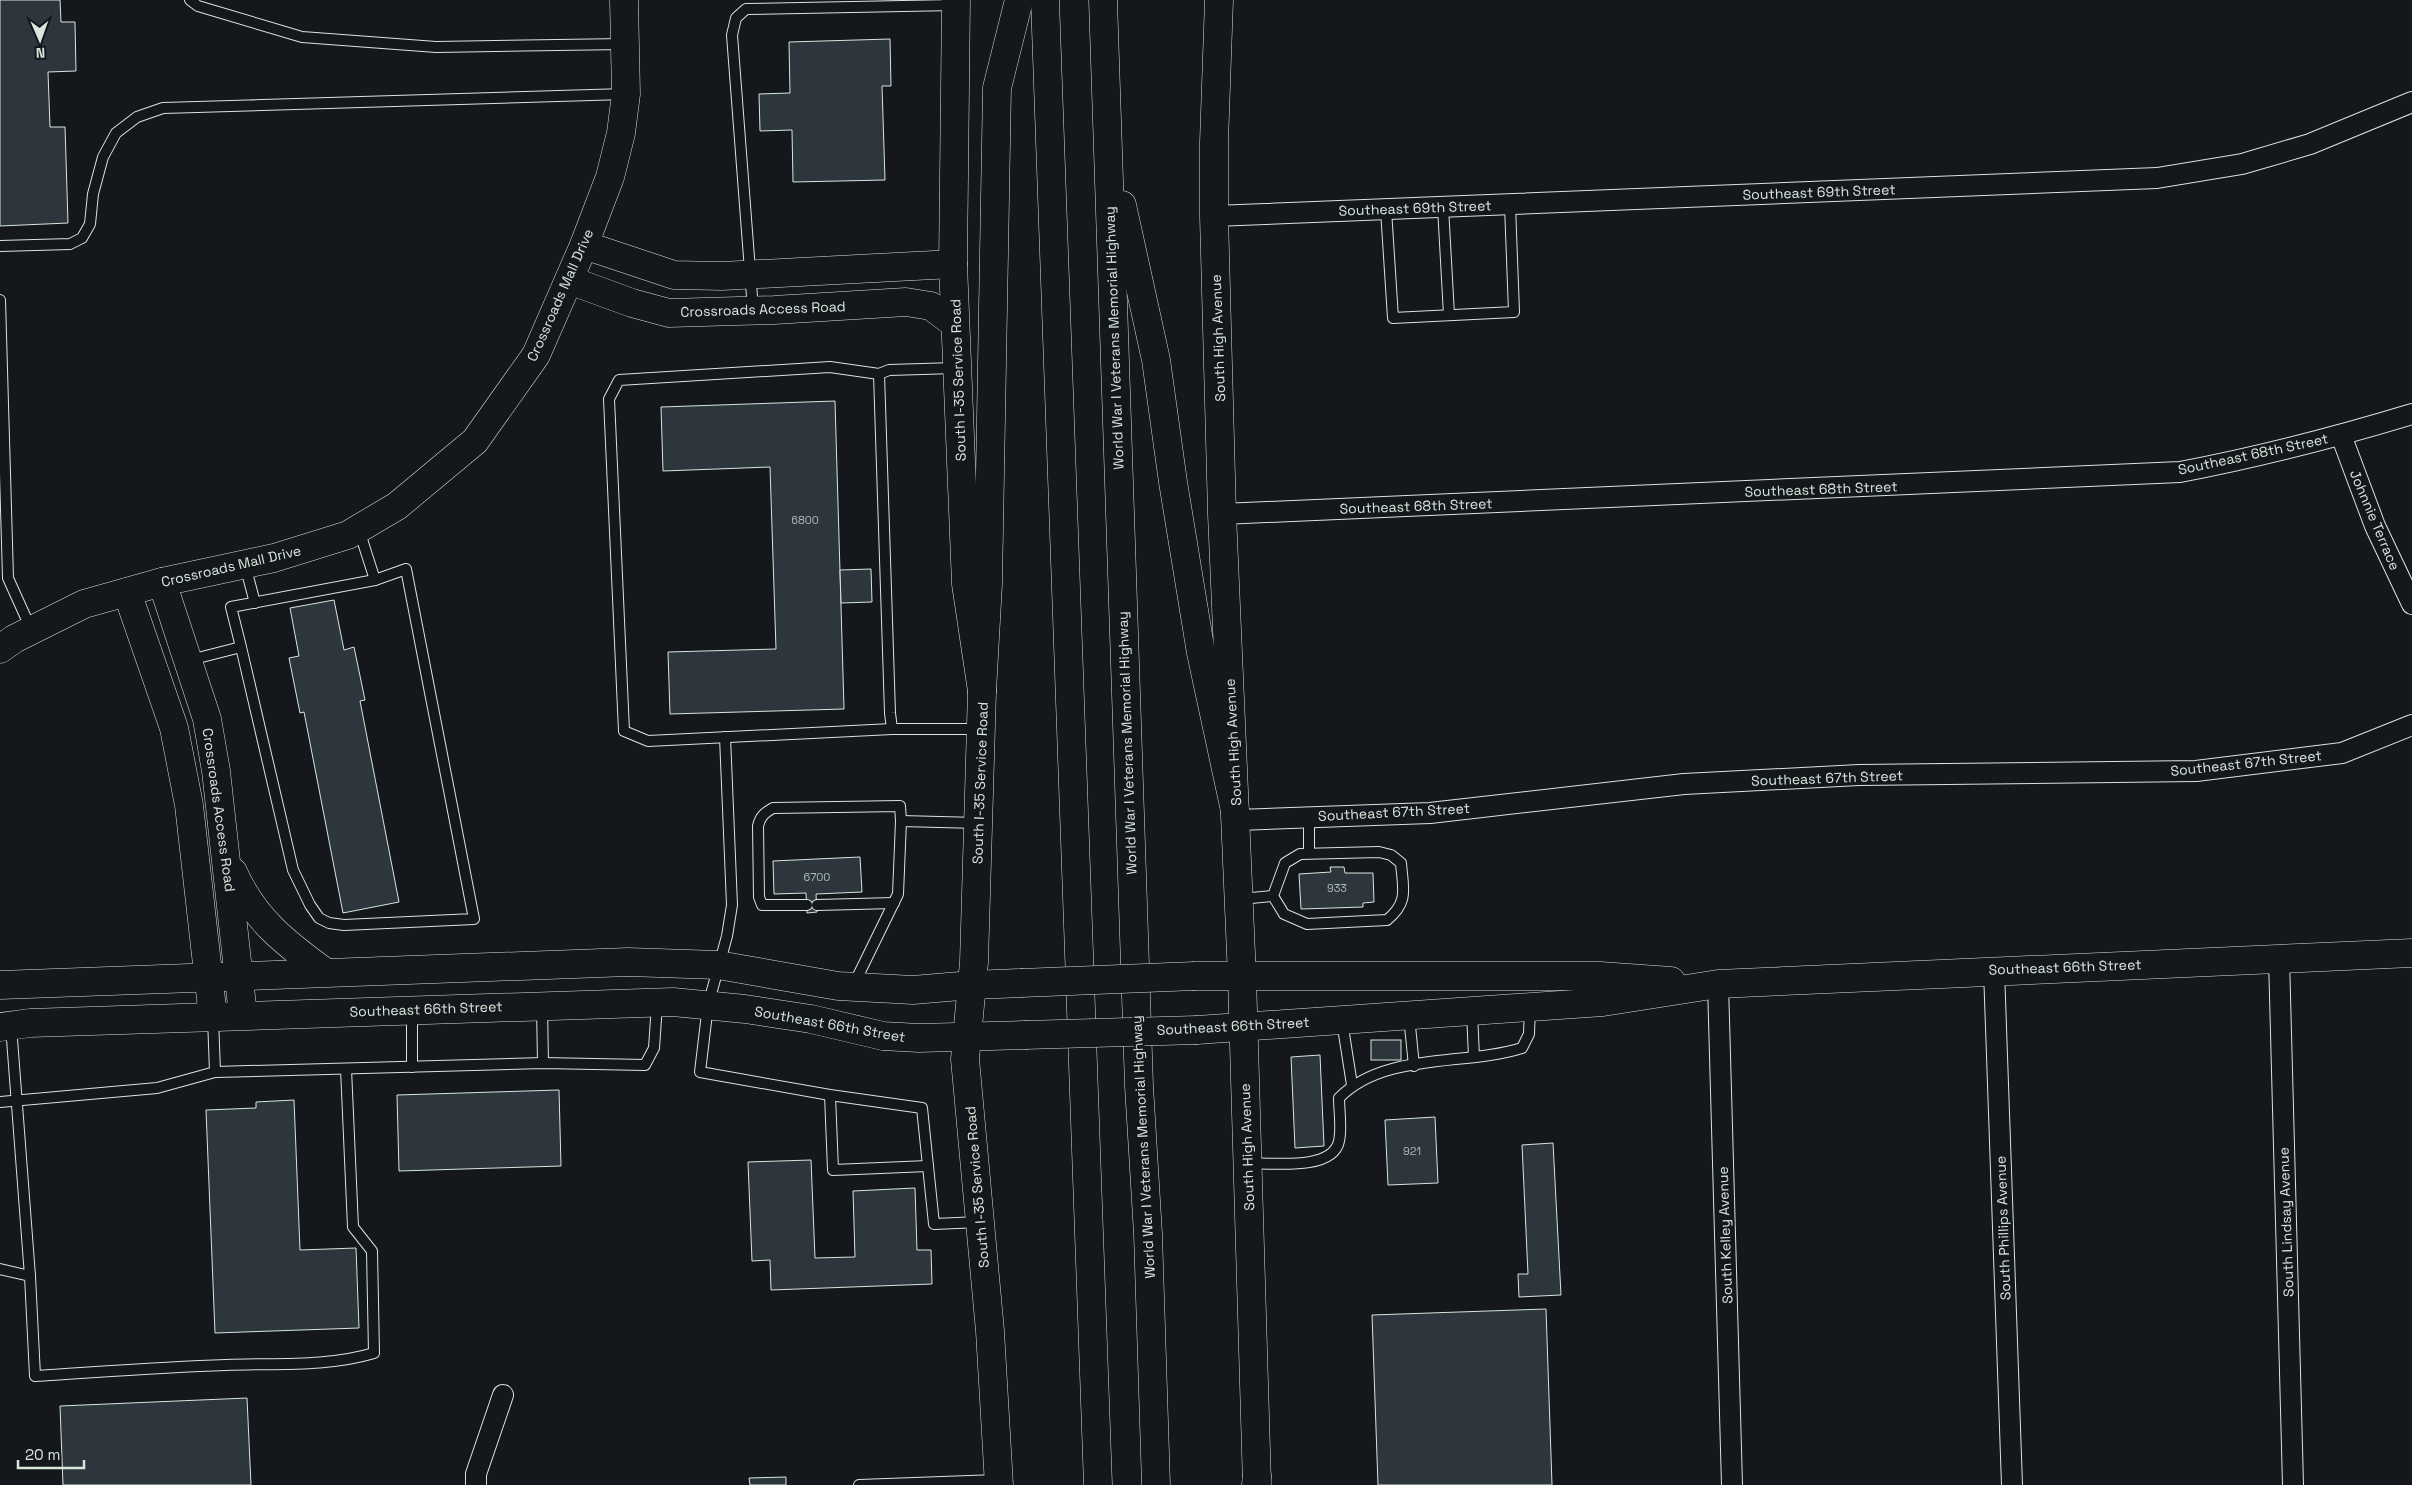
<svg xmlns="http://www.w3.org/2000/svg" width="2412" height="1485" viewBox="0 0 2412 1485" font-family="'Space Grotesk',sans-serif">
	<rect width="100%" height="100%" fill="#14181c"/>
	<g fill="#2c363c" stroke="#d8e6dc">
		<path d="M0,0H60L61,22H75L76,71L48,72L50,127H65L68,223L0,226Z"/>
		<path d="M890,39L891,86H882L885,180L793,182L792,130L760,131L759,94L790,93L789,42Z"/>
		<path d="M835,401L844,709L670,714L668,652L776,649L770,467L663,471L661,407Z"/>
		<path d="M871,569L872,602L841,603L840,570Z"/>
		<path d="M334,600L344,650L354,647L365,700L360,701L399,902L343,913L304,712L300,713L289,658L299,656L290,608Z"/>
		<path d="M860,857L862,892L816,894L817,912L807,913L806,893L774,894L773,861Z"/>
		<path d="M1330,867H1344L1345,873H1373L1374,902L1363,903V907L1301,909L1299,874L1331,872Z"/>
		<rect x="1371" y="1040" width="30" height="20"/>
		<path d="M1320,1055L1324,1146L1295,1148L1291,1057Z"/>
		<path d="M559,1090L561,1166L399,1171L397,1095Z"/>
		<path d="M294,1100L300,1250L356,1248L359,1328L215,1333L206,1110L256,1108V1102Z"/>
		<path d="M1435,1117L1438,1183L1388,1185L1385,1120Z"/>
		<path d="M1553,1143L1561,1295L1519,1297L1518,1274H1528L1522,1145Z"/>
		<path d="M811,1160L815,1258L855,1257L853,1191L915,1188L917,1250H931L932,1284L771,1290L770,1260L752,1261L748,1162Z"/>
		<path d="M1546,1309L1552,1485H1378L1372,1315Z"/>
		<path d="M247,1398L251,1485H63L60,1406Z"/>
		<path d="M786,1477V1485H750L749,1478Z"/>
	</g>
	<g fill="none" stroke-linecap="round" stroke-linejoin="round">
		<g stroke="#d8e6dc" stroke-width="12">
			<g id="lane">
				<path d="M190,0L198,6L302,37L436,47L623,44"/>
				<path d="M1443,207L1449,315"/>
				<path d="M1386,210L1393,318L1514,312L1510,205"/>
				<path d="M0,246L70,244L82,238L90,224L93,194L103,157L116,133L137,117L163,108L625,94"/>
				<path d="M0,300L8,578L31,629"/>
				<path d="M753,310L732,35L736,18L746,9L955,5"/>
				<path d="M955,368L889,370L879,374L890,713L892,729H980"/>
				<path d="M879,374L830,367L619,380L609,399L624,731L648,741L892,729"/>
				<path d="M359,530L375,580"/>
				<path d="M245,565L255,603"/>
				<path d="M190,660L241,647L293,870L310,905L319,918L329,923L344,925L474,919L406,569L375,580L231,607L241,647"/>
				<path d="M725,737L732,905L727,936L708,1005L700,1072L830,1095L922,1108L934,1224L980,1222"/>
				<path d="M1309,817V853"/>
				<path d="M1379,852L1391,855L1401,863C1403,889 1409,902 1387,920L1307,924L1284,914L1273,896L1285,863L1300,854Z"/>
				<path d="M1241,899L1273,896"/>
				<path d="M807,905H762L759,897L758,826C760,817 764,813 773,808L900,806L901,821"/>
				<path d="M817,905L894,903"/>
				<path d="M854,984L898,894L901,821L978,823"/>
				<path d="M542,1006L543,1063"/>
				<path d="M412,1011V1067"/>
				<path d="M1472,1012L1474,1057"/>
				<path d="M1409,1016L1414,1066"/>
				<path d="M213,1018L215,1072L543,1063L645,1065L654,1048L657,1004"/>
				<path d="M1342,1021L1352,1085"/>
				<path d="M11,1026L30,1276"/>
				<path d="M830,1095L833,1170L928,1166"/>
				<path d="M0,1102L157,1088L215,1072"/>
				<path d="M1248,1163C1273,1163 1333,1171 1339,1141C1342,1128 1339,1111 1339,1098C1384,1052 1464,1066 1522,1048L1529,1034L1530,1007"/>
				<path d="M0,1269L30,1276L35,1376C99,1372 162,1367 226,1365C274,1363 328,1367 374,1353L372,1251L353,1227L346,1069"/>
				<path d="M859,1485L997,1480"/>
			</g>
		</g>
		<g stroke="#d8e6dc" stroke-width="22">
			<g id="street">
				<path d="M1214,216L2157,178L2242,164L2310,144L2412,102"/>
				<path d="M2341,435L2375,526L2412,604"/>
				<path d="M1222,514L2180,472C2259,457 2336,437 2412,414"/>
				<path d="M1237,820L1430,813L1684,784L1859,775L2196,771L2342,753L2412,725"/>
				<path d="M2279,958L2293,1485"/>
				<path d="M1994,970L2012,1485"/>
				<path d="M1718,984L1732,1485"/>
				<path d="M476,1485V1474L503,1395"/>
			</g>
		</g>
		<g stroke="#d8e6dc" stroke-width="29">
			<g id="secondary">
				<path d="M956,0L953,264L966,584L982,691L974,962L965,1059L990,1331L999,1485"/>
				<path d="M1219,0L1214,142V216L1222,514L1242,977L1257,1485"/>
				<path d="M584,245L674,275L722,276L953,264"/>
				<path d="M569,280L632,303L669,313L774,310L906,302L931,306L955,324"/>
				<path d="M162,582L207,719L216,771L243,1015"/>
				<path d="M127,592L174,728L189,805L213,1017"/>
				<path d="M0,649L14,639L84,604L162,582L274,558L348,535L397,506L475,441L536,355L584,245L610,177L621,133L626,94L624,0"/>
				<path d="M233,872C254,919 285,943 325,972"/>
				<path d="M1195,976H1600L1671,981"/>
				<path d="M0,985L628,962L718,965L838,986L913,990L972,985L1021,983"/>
				<path d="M0,1027L30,1023L673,1002L745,1009L811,1019L883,1036L919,1038L1025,1035"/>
				<path d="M1197,1030L1603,1002L1718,984L2412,953"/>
			</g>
		</g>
		<g stroke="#d8e6dc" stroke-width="29">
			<g id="highway">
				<path d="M1045,0L1098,1485"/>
				<path d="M1103,0L1139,1086L1148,1234L1156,1485"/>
				<path d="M1122,205L1156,360L1173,482L1201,653L1237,820"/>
				<path d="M982,691L988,584L997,88L1019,0"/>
				<path d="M1256,1485L1257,1476"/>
			</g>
		</g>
		<use href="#lane" stroke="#14181c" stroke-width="10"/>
		<use href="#street" stroke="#14181c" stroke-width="20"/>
		<use href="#secondary" stroke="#14181c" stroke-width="28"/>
		<use href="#highway" stroke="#14181c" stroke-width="28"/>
		<g stroke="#d8e6dc" stroke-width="29" stroke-linecap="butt">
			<g id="secondary-bridge">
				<path d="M1021,983L1195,976"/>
				<path d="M1025,1035L1197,1030"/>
			</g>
		</g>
		<use href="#secondary-bridge" stroke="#14181c" stroke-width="28"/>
	</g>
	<g text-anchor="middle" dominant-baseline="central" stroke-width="4" stroke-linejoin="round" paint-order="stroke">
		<g font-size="11" fill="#adbab4">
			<text x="805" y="520">6800</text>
			<text x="817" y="877">6700</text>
			<text x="1337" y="888">933</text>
			<text x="1412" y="1151">921</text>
		</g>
		<g font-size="14" fill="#d8e6dc" stroke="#14181c">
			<text transform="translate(1819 192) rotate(-2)">Southeast 69th Street</text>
			<text transform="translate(1415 208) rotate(-2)">Southeast 69th Street</text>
			<text transform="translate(560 295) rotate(-66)">Crossroads Mall Drive</text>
			<text transform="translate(763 309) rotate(-2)">Crossroads Access Road</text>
			<text transform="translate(1114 338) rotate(-92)">World War I Veterans Memorial Highway</text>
			<text transform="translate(1218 338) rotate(-92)">South High Avenue</text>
			<text transform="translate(958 380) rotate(-92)">South I-35 Service Road</text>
			<text transform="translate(2253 454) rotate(-12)">Southeast 68th Street</text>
			<text transform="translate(1821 489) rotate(-2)">Southeast 68th Street</text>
			<text transform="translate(1416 506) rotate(-2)">Southeast 68th Street</text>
			<text transform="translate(2375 520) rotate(67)">Johnnie Terrace</text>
			<text transform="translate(231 566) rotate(-13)">Crossroads Mall Drive</text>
			<text transform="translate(1233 742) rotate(-93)">South High Avenue</text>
			<text transform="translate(1127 743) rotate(-92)">World War I Veterans Memorial Highway</text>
			<text transform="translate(2246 763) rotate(-6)">Southeast 67th Street</text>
			<text transform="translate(1827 778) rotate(-2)">Southeast 67th Street</text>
			<text transform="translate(980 783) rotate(-88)">South I-35 Service Road</text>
			<text transform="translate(219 810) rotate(82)">Crossroads Access Road</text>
			<text transform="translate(1394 812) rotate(-3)">Southeast 67th Street</text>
			<text transform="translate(2065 967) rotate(-2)">Southeast 66th Street</text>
			<text transform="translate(426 1009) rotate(-2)">Southeast 66th Street</text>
			<text transform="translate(830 1024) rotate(10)">Southeast 66th Street</text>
			<text transform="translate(1233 1026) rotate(-3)">Southeast 66th Street</text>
			<text transform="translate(1143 1147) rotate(-93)">World War I Veterans Memorial Highway</text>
			<text transform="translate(1247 1147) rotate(-92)">South High Avenue</text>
			<text transform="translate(977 1187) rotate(-95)">South I-35 Service Road</text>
			<text transform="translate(2286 1222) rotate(-92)">South Lindsay Avenue</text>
			<text transform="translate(2003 1228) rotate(-92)">South Phillips Avenue</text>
			<text transform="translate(1725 1235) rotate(-92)">South Kelley Avenue</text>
		</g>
	</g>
	<g transform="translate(40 40) rotate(178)" stroke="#14181c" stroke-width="4" paint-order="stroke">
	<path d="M0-4L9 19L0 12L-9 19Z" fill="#d8e6dc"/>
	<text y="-8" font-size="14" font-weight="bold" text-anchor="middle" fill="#d8e6dc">N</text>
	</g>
	<path d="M18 1460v8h66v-8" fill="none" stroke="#d8e6dc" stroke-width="2.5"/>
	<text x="25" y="1460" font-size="15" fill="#d8e6dc" stroke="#14181c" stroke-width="4" paint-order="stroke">20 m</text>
</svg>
